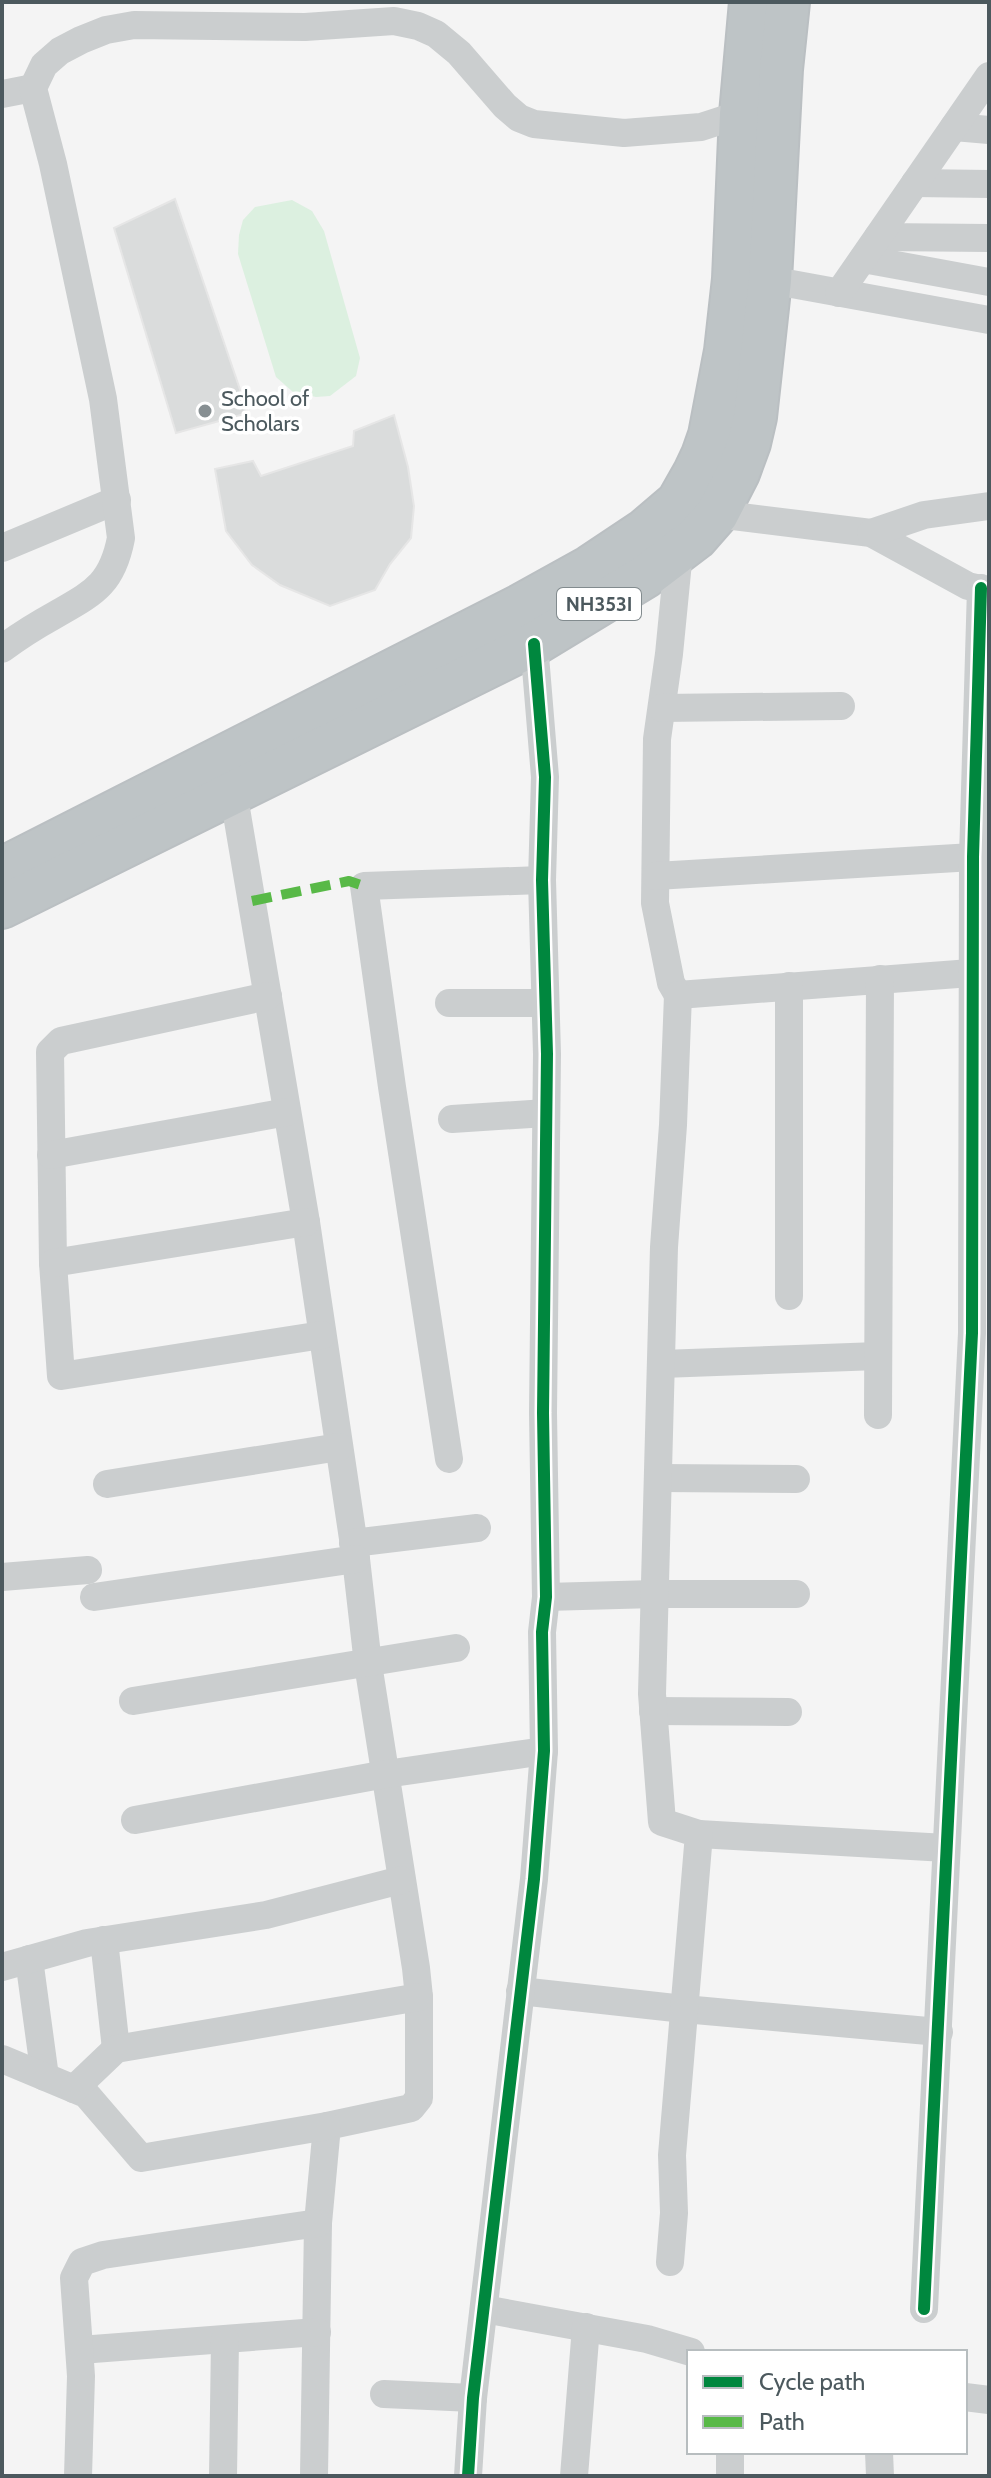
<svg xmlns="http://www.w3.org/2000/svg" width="991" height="2478" viewBox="0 0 991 2478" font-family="Cabin,sans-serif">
	<rect width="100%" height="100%" fill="#f4f4f4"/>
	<path fill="#dcf0e0" d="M292,200L312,211L324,231L360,358L356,376L330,396L316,397L293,392L276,377L238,254L239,235L243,220L255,207Z"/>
	<g fill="#dadcdc" stroke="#e6e6e6" stroke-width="2">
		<path d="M175,199L248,413L176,433L114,228Z"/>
		<path d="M394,415L408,467L414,506L411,538L390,564L375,590L330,606L280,585L252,565L226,531L215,469L253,461L261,476L353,446L354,431Z"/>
	</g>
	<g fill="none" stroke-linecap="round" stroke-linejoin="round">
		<g stroke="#babfc2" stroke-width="46">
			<g id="highway">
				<path d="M2,869L518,607L590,567L644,531L678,502L695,472L703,455L710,435L726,351L734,279L741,114L751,2"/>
				<path d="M2,907L534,644L646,576L696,538L717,514L738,473L749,443L755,417L770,280L781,69L788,2"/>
			</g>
		</g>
		<g stroke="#cbcecf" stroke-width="28">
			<path d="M2,94L33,88"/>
			<path d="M954,127L989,130"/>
			<path d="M915,183L989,184"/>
			<path d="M878,237L989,238"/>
			<path d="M863,259L989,282"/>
			<path d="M770,280L989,320"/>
			<path d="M839,293L989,76"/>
			<path d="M702,509L717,514L871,533L968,586L989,591"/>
			<path d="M871,533L924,515L989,506"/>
			<path d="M2,548L117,500"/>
			<path d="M679,552L669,654L657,739L655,903L671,983L678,995L971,973"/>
			<path d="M2,649C19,636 37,625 55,615C93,593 112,585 121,538L103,399L53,164L33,88L44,65L60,51L81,40L106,30L134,25L305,27L394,21L418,26L436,34L459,53L505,106L519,118L534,124L624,133L701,127L741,114"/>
			<path d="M662,708L841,706"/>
			<path d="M233,791L306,1222L356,1559L368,1664L416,1968L419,1997V2098L411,2108L402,2110L327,2126L318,2223L314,2476"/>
			<path d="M656,876L973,857"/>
			<path d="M789,986V1296"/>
			<path d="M268,996L61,1041L50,1052L53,1263L61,1376L322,1335"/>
			<path d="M449,1003H545"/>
			<path d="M452,1119L546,1113"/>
			<path d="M51,1155L287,1112"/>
			<path d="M53,1263L306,1222"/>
			<path d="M662,1364L878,1356"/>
			<path d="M878,1415L880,979"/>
			<path d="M449,1459L392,1087L364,886L542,880"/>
			<path d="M659,1478L796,1479"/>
			<path d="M107,1484L339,1447"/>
			<path d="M353,1543L477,1528"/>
			<path d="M2,1577L88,1570"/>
			<path d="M94,1597L356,1559"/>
			<path d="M546,1597L655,1594H796"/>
			<path d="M133,1701L456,1648"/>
			<path d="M653,1711L788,1712"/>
			<path d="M135,1820L386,1774L544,1751"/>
			<path d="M699,1834L946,1848"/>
			<path d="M104,1940L116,2049"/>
			<path d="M29,1959L45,2077"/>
			<path d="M2,1967L87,1943L266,1915L401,1880"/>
			<path d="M520,1991L684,2009L939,2032"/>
			<path d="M2,2059L86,2094L141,2158L327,2126"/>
			<path d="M74,2089L116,2049L419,1997"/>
			<path d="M670,2262L674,2213L672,2155L699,1834L662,1822L652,1694L664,1247L673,1125L678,995"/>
			<path d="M484,2309L647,2339L691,2352"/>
			<path d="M924,2309L972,1333L973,857L981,588"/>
			<path d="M80,2350L317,2332"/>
			<path d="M384,2394L473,2398"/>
			<path d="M965,2397L989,2400"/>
			<path d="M730,2452V2476"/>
			<path d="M879,2452L880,2476"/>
			<path d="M78,2476L81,2376L74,2278L82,2262L103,2255L318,2223"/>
			<path d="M223,2476L225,2340"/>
			<path d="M468,2476L473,2398L534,1879L544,1751L542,1632L546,1597L543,1413L547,1054L542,880L545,777L534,644"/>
			<path d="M574,2476L586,2327"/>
		</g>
		<use href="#highway" stroke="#bec4c6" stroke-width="42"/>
		<path stroke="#58b947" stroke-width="10" stroke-dasharray="20 10" stroke-linecap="butt" d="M252,901L349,881L364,886"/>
		<g stroke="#fff" stroke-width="17">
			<g id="cycleway">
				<path d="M924,2309L972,1333L973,857L981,588"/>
				<path d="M468,2476L473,2398L534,1879L544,1751L542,1632L546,1597L543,1413L547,1054L542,880L545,777L534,644"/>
			</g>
		</g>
		<use href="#cycleway" stroke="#00873e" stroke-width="12"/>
	</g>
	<circle fill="#878f92" stroke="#fff" stroke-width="3" cx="205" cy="411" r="8"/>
	<g text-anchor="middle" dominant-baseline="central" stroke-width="7" stroke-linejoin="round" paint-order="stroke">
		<rect fill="#fff" stroke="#828b8e" stroke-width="2" x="557" y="588" width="84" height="32" rx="6"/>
		<g font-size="20" font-weight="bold" fill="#4c595e">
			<text x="599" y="604">NH353I</text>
		</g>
		<g font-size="22" fill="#4c595e" stroke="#fff" text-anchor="start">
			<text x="221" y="398">School of<tspan x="221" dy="25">Scholars</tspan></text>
		</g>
	</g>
	<rect width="991" height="2478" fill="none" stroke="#4c595e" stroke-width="8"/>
	<rect x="687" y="2350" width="280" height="104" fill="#ffffff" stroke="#b7bdbf" stroke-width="2"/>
	<rect x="703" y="2376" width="40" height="12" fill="#00873e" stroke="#b7bdbf" stroke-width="2"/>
	<text x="759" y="2390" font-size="24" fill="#4c595e">Cycle path</text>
	<rect x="703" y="2416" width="40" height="12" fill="#58b947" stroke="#b7bdbf" stroke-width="2"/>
	<text x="759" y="2430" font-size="24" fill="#4c595e">Path</text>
</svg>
